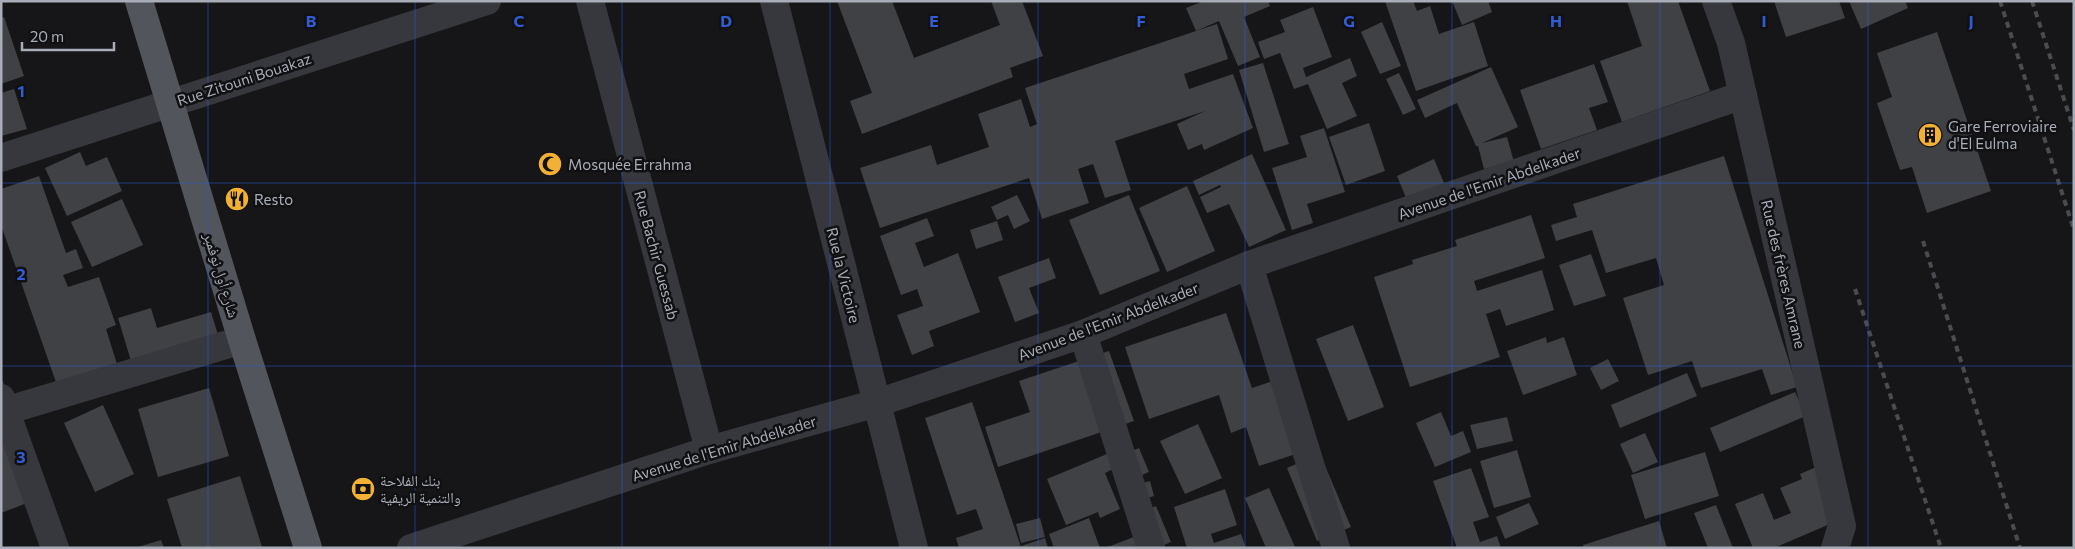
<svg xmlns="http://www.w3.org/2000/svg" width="2075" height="549" viewBox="0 0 2075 549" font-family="Commissioner,'Noto Naskh Arabic',sans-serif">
	<rect width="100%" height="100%" fill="#161618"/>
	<g fill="#404145">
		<path d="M837,1H892L914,58L1000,25L991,1H1022L1043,56L1010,68L1013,77L862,134L850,101L872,93Z"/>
		<path d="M1204,1H1268L1270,6L1244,17L1260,57L1238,66L1219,21L1196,31L1186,8Z"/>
		<path d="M1385,1H1413L1417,11L1430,6L1439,34L1474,22L1488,66L1416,91Z"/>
		<path d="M1452,1H1488L1492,12L1462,25Z"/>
		<path d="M1627,1H1678L1710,91L1622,122L1600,61L1642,46Z"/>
		<path d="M1774,1H1839L1845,18L1786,37Z"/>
		<path d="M1849,1H1905L1908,8L1861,29Z"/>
		<path d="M1313,7L1332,57L1303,68L1306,77L1350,58L1357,76L1342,83L1357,116L1327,129L1308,84L1294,89L1280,53L1264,59L1258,42L1285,32L1280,20Z"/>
		<path d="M4,17L24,76L1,84V18Z"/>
		<path d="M1382,22L1401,66L1380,74L1361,32Z"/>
		<path d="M1217,24L1228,59L1184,74L1189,89L1233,74L1253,128L1204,150L1202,144L1188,150L1177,124L1205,111L1115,141L1131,190L1105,198L1093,164L1078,169L1089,203L1042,219L1029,178L880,228L860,168L931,145L937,165L989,147L978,114L1021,99L1030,127L1037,124L1025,88Z"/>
		<path d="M1937,32L1991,191L1927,213L1912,167L1900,170L1877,103L1892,97L1877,53Z"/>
		<path d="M1263,63L1289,144L1264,152L1239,70Z"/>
		<path d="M1594,64L1608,102L1589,108L1597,130L1541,149L1520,90Z"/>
		<path d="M1491,67L1518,127L1482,143L1507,137L1514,162L1484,169L1478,146H1476L1457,103L1425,118L1417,100Z"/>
		<path d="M1399,73L1416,109L1403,115L1386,79Z"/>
		<path d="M14,89L27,129L1,136V93Z"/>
		<path d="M1369,123L1385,171L1346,185L1329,137Z"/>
		<path d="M1324,128L1345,192L1307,204L1313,223L1292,230L1272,168L1307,157L1300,136Z"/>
		<path d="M80,152L86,166L107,157L122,191L67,216L45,168Z"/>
		<path d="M1252,154L1286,230L1249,247L1229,204L1207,213L1200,197L1221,187L1220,185L1199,195L1193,181Z"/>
		<path d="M1724,156L1797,387L1771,395L1762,369L1701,388L1692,361L1648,375L1623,298L1664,285L1656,258L1606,273L1592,230L1556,241L1551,225L1577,217L1573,204Z"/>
		<path d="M1434,159L1444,183L1407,200L1397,176Z"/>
		<path d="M39,176L66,253L76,249L83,268L63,275L68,287L99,277L116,325L106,329L117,364L57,385L1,225V189Z"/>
		<path d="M1187,186L1215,251L1167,272L1139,208Z"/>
		<path d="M1017,195L1030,221L1014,229L1008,215L997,220L991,207Z"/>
		<path d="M1129,195L1160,271L1100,295L1069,220Z"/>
		<path d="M122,199L143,245L92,267L71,222Z"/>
		<path d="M1531,215L1545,258L1474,281L1477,291L1542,270L1554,310L1506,326L1500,309L1486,314L1500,357L1410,387L1374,277L1413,264L1412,260L1457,246L1455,240Z"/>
		<path d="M927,218L934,236L915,243L924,267L958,253L980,312L929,331L934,346L912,355L897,315L923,306L917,289L901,295L880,236Z"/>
		<path d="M997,221L1003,240L976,249L970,230Z"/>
		<path d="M1591,254L1606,296L1574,306L1559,265Z"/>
		<path d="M1049,258L1056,278L1029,288L1039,313L1015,322L998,277Z"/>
		<path d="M151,308L157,328L211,312L218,335L131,361L118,318Z"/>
		<path d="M1226,313L1252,388L1276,380L1317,447L1259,466L1246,427L1231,433L1219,395L1149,419L1125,347Z"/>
		<path d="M1353,325L1384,407L1348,421L1316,339Z"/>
		<path d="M1546,337L1547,343L1564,337L1577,375L1523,395L1507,351Z"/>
		<path d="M1109,351L1134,421L998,467L985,427L1030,412L1019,381Z"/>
		<path d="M1608,359L1619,381L1601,390L1590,368Z"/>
		<path d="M1687,373L1697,396L1620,428L1611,405Z"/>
		<path d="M1,377L48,495L1,513Z"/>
		<path d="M209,388L229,456L158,477L138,409Z"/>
		<path d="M1795,392L1806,416L1720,452L1710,428Z"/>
		<path d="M972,402L1021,547L1022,548H959L956,538L983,529L976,509L957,515L925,418Z"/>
		<path d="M103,405L134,474L95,492L64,423Z"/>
		<path d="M1441,412L1451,436L1463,431L1471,452L1435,467L1416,423Z"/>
		<path d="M1507,417L1513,441L1477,449L1470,425Z"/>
		<path d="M1198,424L1222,478L1185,494L1160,441Z"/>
		<path d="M1645,433L1658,462L1633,473L1620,444Z"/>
		<path d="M1139,448L1149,472L1124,483L1113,459Z"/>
		<path d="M1517,450L1531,497L1494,508L1480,461Z"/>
		<path d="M1705,452L1719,496L1645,519L1631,475Z"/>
		<path d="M1107,454L1113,469L1105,473L1120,509L1100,518L1098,512L1066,525L1047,479Z"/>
		<path d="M1320,454L1351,527L1317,541L1287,468Z"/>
		<path d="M1821,465L1844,518L1774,548H1753L1735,504L1763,493L1774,520L1791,513L1780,488L1802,479L1800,474Z"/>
		<path d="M1471,468L1489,517L1473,522L1480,542L1497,536L1501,548H1457L1433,481Z"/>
		<path d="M240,476L262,547L182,548L167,499Z"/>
		<path d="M1150,481L1154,496L1132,502L1127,488Z"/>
		<path d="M1269,488L1295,547L1293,548H1266L1245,498Z"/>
		<path d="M1225,489L1237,525L1211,534L1214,543L1241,534L1246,548H1187L1174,507Z"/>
		<path d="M1529,503L1539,524L1505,539L1496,517Z"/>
		<path d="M1716,505L1733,548H1708L1694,513Z"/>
		<path d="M1156,506L1171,542L1164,545L1165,548H1105L1139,535L1132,516Z"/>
		<path d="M1040,518L1045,537L1021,543L1016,524Z"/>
		<path d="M1089,518L1100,548H1054L1049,534Z"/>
		<path d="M1659,521L1667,548H1584L1583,545Z"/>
		<path d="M1045,538L1048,548H1022L1021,546Z"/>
		<path d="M161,540L164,548H138V547Z"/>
	</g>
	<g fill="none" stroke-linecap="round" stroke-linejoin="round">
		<g stroke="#37383d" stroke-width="28">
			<path d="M590,1L709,450"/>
			<path d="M774,1L914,548"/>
			<path d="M1716,1L1731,43L1842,526L1835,548"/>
			<path d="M1,158L487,1"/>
			<path d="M1249,265L1336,548"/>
			<path d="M1083,334L1151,548"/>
			<path d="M1,398L55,548"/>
			<path d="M5,411L242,340"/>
			<path d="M411,548L709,450L877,403L1083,334L1249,265L1743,95"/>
		</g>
		<path stroke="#53555c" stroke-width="28" d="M139,1L242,340L308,548"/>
		<g stroke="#4a4c52" stroke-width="4" stroke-dasharray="6 5" stroke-linecap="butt">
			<path d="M2000,1L2074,230"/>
			<path d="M2032,1L2074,130"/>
			<path d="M1923,241L2020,548"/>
			<path d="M1855,289L1941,548"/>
		</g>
	</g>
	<path fill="none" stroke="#325cd3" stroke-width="1" stroke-opacity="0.55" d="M208,1V548M415,1V548M622,1V548M830,1V548M1038,1V548M1245,1V548M1452,1V548M1660,1V548M1868,1V548M1,183H2074M1,366H2074"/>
	<defs>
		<g id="building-disc" transform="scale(1.25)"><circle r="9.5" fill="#f2b134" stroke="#111113"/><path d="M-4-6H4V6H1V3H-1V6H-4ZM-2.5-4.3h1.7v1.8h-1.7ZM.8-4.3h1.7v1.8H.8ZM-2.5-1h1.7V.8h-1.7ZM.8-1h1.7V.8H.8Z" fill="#111"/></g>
		<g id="mosque-disc" transform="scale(1.25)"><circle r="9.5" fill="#f2b134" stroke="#111113"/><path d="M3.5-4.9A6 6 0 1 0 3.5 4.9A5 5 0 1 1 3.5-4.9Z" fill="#111"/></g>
		<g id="restaurant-disc" transform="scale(1.25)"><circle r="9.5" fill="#f2b134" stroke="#111113"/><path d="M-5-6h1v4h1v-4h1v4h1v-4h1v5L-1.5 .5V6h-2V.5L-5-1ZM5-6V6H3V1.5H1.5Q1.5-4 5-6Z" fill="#111"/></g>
		<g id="bank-disc" transform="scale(1.25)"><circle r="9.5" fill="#f2b134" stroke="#111113"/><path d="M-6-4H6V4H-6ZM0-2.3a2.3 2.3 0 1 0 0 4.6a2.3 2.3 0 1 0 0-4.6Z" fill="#111"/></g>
	</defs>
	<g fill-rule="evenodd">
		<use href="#building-disc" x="1930" y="135"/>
		<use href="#mosque-disc" x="550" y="164"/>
		<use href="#restaurant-disc" x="237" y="199"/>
		<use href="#bank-disc" x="363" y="489"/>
	</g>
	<g text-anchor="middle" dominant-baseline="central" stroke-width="5" stroke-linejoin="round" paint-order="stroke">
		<g font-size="15" fill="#a8adb8" stroke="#111113">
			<text transform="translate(244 79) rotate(-18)">Rue Zitouni Bouakaz</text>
			<text transform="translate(1489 183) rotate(-19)">Avenue de l'Emir Abdelkader</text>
			<text transform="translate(657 255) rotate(75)">Rue Bachir Guessab</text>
			<text transform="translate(1784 274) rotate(77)">Rue des frères Amrane</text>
			<text transform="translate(222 275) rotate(73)">شارع أول نوفمبر</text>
			<text transform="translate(844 275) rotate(76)">Rue la Victoire</text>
			<text transform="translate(1108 321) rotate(-21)">Avenue de l'Emir Abdelkader</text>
			<text transform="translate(724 448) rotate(-17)">Avenue de l'Emir Abdelkader</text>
		</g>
		<g font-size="15" fill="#a8adb8" stroke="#111113" text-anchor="start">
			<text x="1948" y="126">Gare Ferroviaire<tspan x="1948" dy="17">d'El Eulma</tspan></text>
			<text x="568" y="164">Mosquée Errahma</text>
			<text x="254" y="199">Resto</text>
			<text x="380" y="480">بنك الفلاحة<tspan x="380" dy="17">والتنمية الريفية</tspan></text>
		</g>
	</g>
	<g font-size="16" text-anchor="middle" font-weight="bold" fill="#325cd3" stroke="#111113" stroke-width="5" stroke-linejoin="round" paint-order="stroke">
		<text x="311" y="27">B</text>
		<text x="519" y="27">C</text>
		<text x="726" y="27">D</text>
		<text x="934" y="27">E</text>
		<text x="1141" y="27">F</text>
		<text x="1349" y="27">G</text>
		<text x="1556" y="27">H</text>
		<text x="1764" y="27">I</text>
		<text x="1971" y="27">J</text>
		<text x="21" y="97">1</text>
		<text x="21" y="280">2</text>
		<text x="21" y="463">3</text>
	</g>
	<rect width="2075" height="549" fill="none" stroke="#a8adb8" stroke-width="5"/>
	<path d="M22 42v8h92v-8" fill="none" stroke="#a8adb8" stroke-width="2.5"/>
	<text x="30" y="42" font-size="15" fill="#a8adb8" stroke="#111113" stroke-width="4" paint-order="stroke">20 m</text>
</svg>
